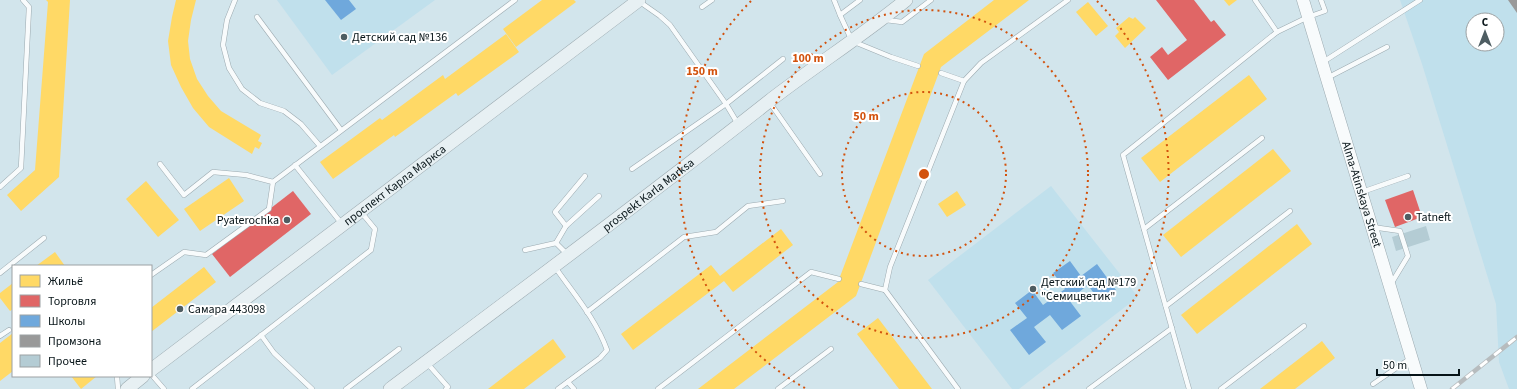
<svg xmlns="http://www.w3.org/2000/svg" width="1517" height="389" viewBox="0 0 1517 389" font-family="'Source Sans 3',sans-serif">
	<rect width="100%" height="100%" fill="#d2e5ec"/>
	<g fill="#c0e0ec" fill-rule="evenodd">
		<path d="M277,0H435L332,75Z"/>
		<path d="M1400,0H1517V389H1509L1499,362L1496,304L1422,64ZM1473,20H1497V44H1473Z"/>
		<path d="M1051,186L1138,297L1019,389H1012L928,280Z"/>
	</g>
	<g fill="#ffd966">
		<path d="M46,0H70L59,177L21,211L7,195L35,170L48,2Z"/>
		<path d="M176,0H196L191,20L188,41L190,59L197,79L208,96L221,111L261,135L258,141L262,143L259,149L255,147L252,154L209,127L193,108L181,87L171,65L168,41L172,17Z"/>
		<path d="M542,0H574L576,2L516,47L503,29Z"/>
		<path d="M994,0H1029L941,67L856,296L734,389H698L838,282L924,54Z"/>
		<path d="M1224,0H1237L1229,6Z"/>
		<path d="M1088,2L1108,26L1096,36L1076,12Z"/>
		<path d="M1129,17L1133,19L1135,17L1146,28L1125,48L1115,36L1119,32L1116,28Z"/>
		<path d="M506,34L519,52L458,96L456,93L395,137L394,135L333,179L320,162L380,118L382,120L443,75L445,79Z"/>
		<path d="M1249,75L1267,99L1160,182L1141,158Z"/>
		<path d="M1273,149L1291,171L1181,257L1163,235Z"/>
		<path d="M229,178L244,201L200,231L184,209Z"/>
		<path d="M146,181L179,220L158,237L126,199Z"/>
		<path d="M957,191L966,205L947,217L938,204Z"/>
		<path d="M1297,224L1312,244L1197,334L1181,315Z"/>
		<path d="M781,229L793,245L733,292L724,281L633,350L621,334L711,265L720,276Z"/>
		<path d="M55,252L65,266H36Z"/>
		<path d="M204,267L216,282L151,332V308Z"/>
		<path d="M13,283V309L10,311L0,298V293Z"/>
		<path d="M878,318L932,389H899L857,334Z"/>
		<path d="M13,333V371L0,381V343Z"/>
		<path d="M553,339L566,357L524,389H488Z"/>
		<path d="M1322,341L1335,358L1295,389H1260Z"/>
		<path d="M71,376H97L81,389Z"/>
	</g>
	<g fill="#e06666">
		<path d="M1156,0H1194L1211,22L1214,20L1226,35L1168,80L1150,57L1162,47L1168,55L1187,40Z"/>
		<path d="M1413,190L1422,217L1395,227L1385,200Z"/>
		<path d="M293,191L311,214L230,277L212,254Z"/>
	</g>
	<g fill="#6fa8dc">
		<path d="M325,0H349L356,9L341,20Z"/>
		<path d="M1070,261L1081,276L1097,264L1116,290L1100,302L1088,285L1069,300L1081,316L1062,330L1050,315L1034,327L1046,342L1029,355L1010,330L1027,318L1015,303L1032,290L1043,305L1065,289L1053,273Z"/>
	</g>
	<path fill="#999" d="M1508,0H1517V13Z"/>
	<path fill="#b4ccd4" d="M1426,226L1430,240L1396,251L1392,237Z"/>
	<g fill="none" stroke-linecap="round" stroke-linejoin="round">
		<g stroke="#9caab0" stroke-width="5.5">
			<g id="service">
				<path d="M235,0L227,20L223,45L229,68L242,89L260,103L284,111L301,124L320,146"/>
				<path d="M834,0L840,15"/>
				<path d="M860,0L840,15L852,41L891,57L918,66"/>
				<path d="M1255,0L1277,32"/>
				<path d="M640,2L660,16L670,25L726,104L738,124"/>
				<path d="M702,7L712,0"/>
				<path d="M257,17L341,130"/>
				<path d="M886,20L902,22L931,0"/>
				<path d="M1323,62L1420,0"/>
				<path d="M941,73L964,81"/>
				<path d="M1327,78L1387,47"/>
				<path d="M770,103L820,174"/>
				<path d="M160,164L184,195L213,172L246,175L273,182"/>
				<path d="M295,165L342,224"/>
				<path d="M632,169L726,104L783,59"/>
				<path d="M0,187L21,168L29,7L23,0"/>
				<path d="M1362,192L1408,176"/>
				<path d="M566,226L555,212L585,176"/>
				<path d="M1372,227L1400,231L1408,256L1391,284"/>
				<path d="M1144,229L1262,138"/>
				<path d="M525,250L556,243"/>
				<path d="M567,254L556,243L566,226L599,196"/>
				<path d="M555,267C573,293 596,319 607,350L600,358L558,389"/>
				<path d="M0,273L44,238"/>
				<path d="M151,275L184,252L206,255L269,209L273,182L515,0"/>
				<path d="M861,284L885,290"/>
				<path d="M1166,306L1290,211"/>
				<path d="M587,312L684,237L716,232L748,206L783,201"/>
				<path d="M261,335L274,353L312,389"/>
				<path d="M0,336L9,330"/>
				<path d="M427,363L448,387L446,389"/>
				<path d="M151,374L164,389"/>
				<path d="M117,376L118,389"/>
				<path d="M568,382L574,389"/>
				<path d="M1373,384L1411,358"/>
				<path d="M192,389L371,250L375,229L361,212"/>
				<path d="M346,389L399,349"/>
				<path d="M658,389L811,272L839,279"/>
				<path d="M778,389L831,349"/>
				<path d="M958,389L885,290L890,267L964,81L981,63L1068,0"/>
				<path d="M1089,389L1172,328"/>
				<path d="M1189,389L1123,155L1277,32L1308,17L1325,11L1321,0"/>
				<path d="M1221,389L1304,326"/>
			</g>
		</g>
		<g stroke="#9caab0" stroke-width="13">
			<g id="tertiary">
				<path id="s1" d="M1303,0L1421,389"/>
			</g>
		</g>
		<g stroke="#9caab0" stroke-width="14">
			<g id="secondary">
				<path id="s2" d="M151,370L639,0"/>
				<path d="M127,389L143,376"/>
				<path id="s3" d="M390,389C517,294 644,200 768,102C813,67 862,36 906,0"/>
			</g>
		</g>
		<use href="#service" stroke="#f8fbfc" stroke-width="4.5"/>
		<use href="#tertiary" stroke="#f8fbfc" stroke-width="12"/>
		<use href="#secondary" stroke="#e7f0f3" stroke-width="13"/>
		<g stroke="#b7bcbe" stroke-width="4.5">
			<path id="rail" d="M1452,389L1517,337"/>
		</g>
		<use href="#rail" stroke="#fff" stroke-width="3" stroke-dasharray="9" stroke-linecap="butt"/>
	</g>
	<g fill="none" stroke="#d2520d" stroke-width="2" stroke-dasharray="2 4">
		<circle cx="924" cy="174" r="82"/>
		<circle cx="924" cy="174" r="164"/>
		<path d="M805 388A245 245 0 0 1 751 1M1097 1A245 245 0 0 1 1043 388"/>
	</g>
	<g fill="#4e5d62" stroke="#fff" stroke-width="1.5">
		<circle cx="344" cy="37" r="4"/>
		<circle cx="1408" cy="217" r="4"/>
		<circle cx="287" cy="220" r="4"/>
		<circle cx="1033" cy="289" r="4"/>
		<circle cx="180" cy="309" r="4"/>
	</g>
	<g text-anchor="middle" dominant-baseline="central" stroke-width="4" stroke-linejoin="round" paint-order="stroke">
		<g font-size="12" fill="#071418" stroke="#fff" text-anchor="start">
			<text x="352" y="37">Детский сад №136</text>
			<text x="1416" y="217">Tatneft</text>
			<text x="279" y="220" text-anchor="end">Pyaterochka</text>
			<text x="1041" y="282">Детский сад №179<tspan x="1041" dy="14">"Семицветик"</tspan></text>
			<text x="188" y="309">Самара 443098</text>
		</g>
		<g font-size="12" fill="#071418" stroke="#fff">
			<text stroke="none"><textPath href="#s2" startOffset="306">проспект Карла Маркса</textPath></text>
			<text stroke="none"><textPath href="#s3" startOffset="323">prospekt Karla Marksa</textPath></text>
			<text stroke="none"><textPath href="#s1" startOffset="203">Alma-Atinskaya Street</textPath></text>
		</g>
	</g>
	<circle cx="924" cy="174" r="6" fill="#d2520d" stroke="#fff" stroke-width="2"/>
	<g font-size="12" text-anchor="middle" font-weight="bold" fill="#d2520d" stroke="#fff" stroke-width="4" stroke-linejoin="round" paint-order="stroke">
		<text x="808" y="62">100 m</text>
		<text x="702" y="75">150 m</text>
		<text x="866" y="120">50 m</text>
	</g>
	<rect x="12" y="265" width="140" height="112" fill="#ffffff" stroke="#9ca1a3"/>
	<rect x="20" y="275" width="20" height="12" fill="#ffd966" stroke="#9ca1a3"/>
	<text x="48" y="285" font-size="12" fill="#071418">Жильё</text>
	<rect x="20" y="295" width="20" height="12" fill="#e06666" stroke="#9ca1a3"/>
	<text x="48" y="305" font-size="12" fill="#071418">Торговля</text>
	<rect x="20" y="315" width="20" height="12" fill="#6fa8dc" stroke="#9ca1a3"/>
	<text x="48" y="325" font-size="12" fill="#071418">Школы</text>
	<rect x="20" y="335" width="20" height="12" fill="#999999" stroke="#9ca1a3"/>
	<text x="48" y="345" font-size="12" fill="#071418">Промзона</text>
	<rect x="20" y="355" width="20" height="12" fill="#b4ccd4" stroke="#9ca1a3"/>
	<text x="48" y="365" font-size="12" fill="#071418">Прочее</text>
	<g transform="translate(1485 32)"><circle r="19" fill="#ffffff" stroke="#9ca1a3"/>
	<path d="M0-3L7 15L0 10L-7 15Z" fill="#4e5d62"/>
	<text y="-6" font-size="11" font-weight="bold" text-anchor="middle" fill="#071418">С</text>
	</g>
	<path d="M1377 369v6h82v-6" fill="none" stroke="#071418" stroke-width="2"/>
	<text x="1383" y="369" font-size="12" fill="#071418" stroke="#ffffff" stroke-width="3" paint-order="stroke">50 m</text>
</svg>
